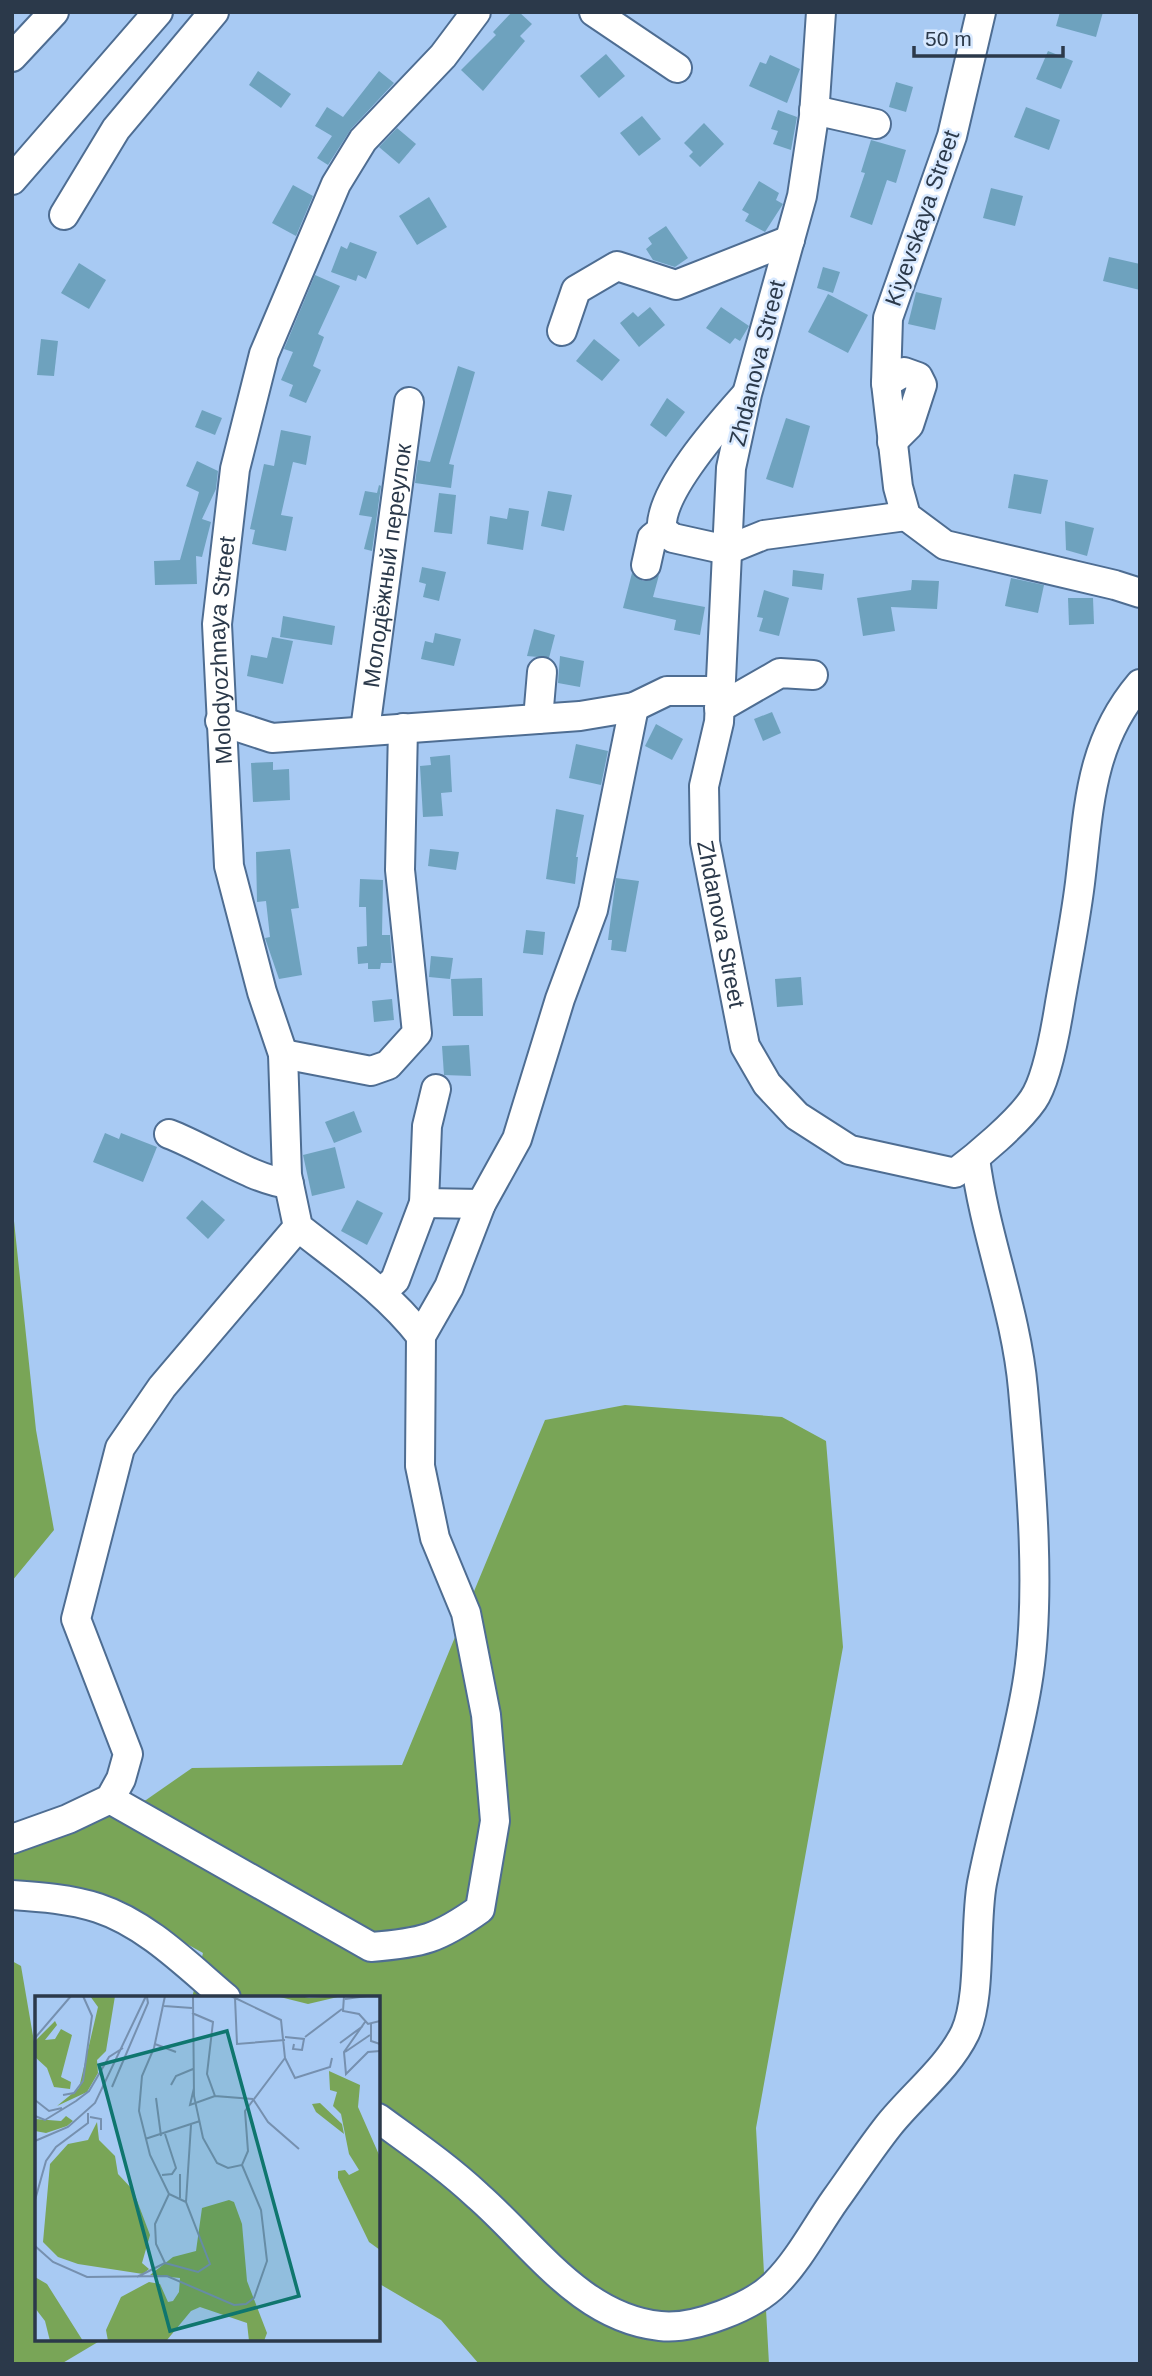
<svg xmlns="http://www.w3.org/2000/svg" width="1152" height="2376" viewBox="0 0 1152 2376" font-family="Arial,sans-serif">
	<rect width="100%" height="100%" fill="#a8caf3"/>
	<g fill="#79a557">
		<path d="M12,1202L36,1430L54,1530L12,1581Z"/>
		<path d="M625,1405L782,1417L826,1441L843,1647L756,2128L769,2364H479L441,2320L378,2283V1998H192L203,1953L108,1900L12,1886V1846L146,1800L192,1768L402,1765L545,1420Z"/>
		<path d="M12,1961L21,1966L37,2059V2339H103L61,2364H12Z"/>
	</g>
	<g fill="#6ea2be">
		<path d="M512,12H519L532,24L520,36L525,41L483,91L461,70L496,35L493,32Z"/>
		<path d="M1060,12H1103L1096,37L1056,26Z"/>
		<path d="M1048,51L1073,61L1061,89L1036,79Z"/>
		<path d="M606,54L625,76L599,98L580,76Z"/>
		<path d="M770,55L800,69L787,103L749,86L760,62L766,64Z"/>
		<path d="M258,71L291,94L281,108L249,85Z"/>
		<path d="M379,71L394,83L351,129L328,165L317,158L332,136L315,126L327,107L343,117Z"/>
		<path d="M896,82L913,87L906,112L889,107Z"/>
		<path d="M1026,107L1060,120L1049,150L1014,137Z"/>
		<path d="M778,110L797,117L791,150L773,144L778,131L771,129Z"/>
		<path d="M642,116L661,139L639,156L620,133Z"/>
		<path d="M704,123L724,144L700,167L689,156L693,152L684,143Z"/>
		<path d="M397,128L416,144L399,164L379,147Z"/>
		<path d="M871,140L906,150L896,183L887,180L872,225L850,217L865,173L861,172Z"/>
		<path d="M759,181L779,193L776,200L783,204L765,232L745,221L749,214L742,210Z"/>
		<path d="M293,185L313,196L296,236L272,223Z"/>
		<path d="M991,188L1023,196L1015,226L983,218Z"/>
		<path d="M429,197L447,227L417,245L399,216Z"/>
		<path d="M666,226L688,258L675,267L653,260L646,249L652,244L648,238Z"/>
		<path d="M350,242L377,252L366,279L358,275L356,281L331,272L341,246L347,249Z"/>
		<path d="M1109,257L1140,264V290L1103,281Z"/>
		<path d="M79,263L106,280L89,309L61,293Z"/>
		<path d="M823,267L840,272L833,293L817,288Z"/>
		<path d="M315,275L340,286L318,334L324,337L313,366L321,370L306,403L289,396L293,385L281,380L293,352L284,349Z"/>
		<path d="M916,292L942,298L935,330L908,324Z"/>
		<path d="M828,294L868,315L848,353L808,332Z"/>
		<path d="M650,307L665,325L639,347L620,323L633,312L638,317Z"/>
		<path d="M721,307L749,326L740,341L735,338L730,344L706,328Z"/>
		<path d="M41,339L58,341L54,376L37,375Z"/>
		<path d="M594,339L620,360L602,381L576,361Z"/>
		<path d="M458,366L475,372L449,464L454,465L451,488L415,483L418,460L430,462Z"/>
		<path d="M667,398L685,412L666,437L650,425Z"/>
		<path d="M202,410L222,418L215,435L195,427Z"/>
		<path d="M786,418L810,426L793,488L766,479Z"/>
		<path d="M281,430L311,436L306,465L293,462L281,515L293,517L286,551L252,544L255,530L250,529L264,464L274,466Z"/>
		<path d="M197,461L218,471L216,489L202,519L211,522L202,557L196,556L197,584L155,585L154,561L180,560L199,492L186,486Z"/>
		<path d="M1014,474L1048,480L1041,514L1008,508Z"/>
		<path d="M379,485L381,486L372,551L364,549L372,517L359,515L365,491L377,493Z"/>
		<path d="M548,491L572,495L564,531L541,526Z"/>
		<path d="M439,493L456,495L452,534L434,532Z"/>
		<path d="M509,508L529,511L523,550L487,544L490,516L507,519Z"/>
		<path d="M1065,521L1094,528L1087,556L1066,550Z"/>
		<path d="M422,567L446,572L439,601L423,597L426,584L419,582Z"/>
		<path d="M793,570L824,574L822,590L792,586Z"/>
		<path d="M632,573L643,581L659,575L653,597L705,607L700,635L674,630L676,620L623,608Z"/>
		<path d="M1011,578L1044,585L1038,613L1005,606Z"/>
		<path d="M912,580L939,581L937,609L891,607L895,631L863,636L857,598L911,590Z"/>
		<path d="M764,590L789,598L779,636L759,631L763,618L757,617Z"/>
		<path d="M1068,598H1093L1094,624L1069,625Z"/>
		<path d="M283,616L335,626L332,645L280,637Z"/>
		<path d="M534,629L555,635L549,658L527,656Z"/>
		<path d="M435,633L461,639L454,666L421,659L425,641L433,643Z"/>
		<path d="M272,637L293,641L283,684L247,676L251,655L267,658Z"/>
		<path d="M560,656L584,661L580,687L558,683Z"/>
		<path d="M772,712L781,733L763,741L754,719Z"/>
		<path d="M656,724L683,739L672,760L645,746Z"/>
		<path d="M576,744L608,751L601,785L569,778Z"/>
		<path d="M450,755L452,792L441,793L443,816L423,817L420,766L431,765L430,757Z"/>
		<path d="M273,762V770L289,769L290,800L253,802L251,763Z"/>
		<path d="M556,809L584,815L576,857H578L575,884L546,879Z"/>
		<path d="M290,849L299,908L291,909L302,975L279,979L265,938L270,937L266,901L257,902L256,852Z"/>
		<path d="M430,849L459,852L456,870L428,866Z"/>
		<path d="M616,878L639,881L626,952L611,950L612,940H608Z"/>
		<path d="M360,879L383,880L382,935H390L392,963H381L380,969H368V963L358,964L357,947L367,946L366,907H359Z"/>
		<path d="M526,930L545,932L543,955L523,953Z"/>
		<path d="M431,956L453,958L450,979L429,977Z"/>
		<path d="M801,977L803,1005L777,1007L775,979Z"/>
		<path d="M482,978L483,1016H453L451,979Z"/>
		<path d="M392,999L394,1020L374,1022L372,1001Z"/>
		<path d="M469,1045L471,1076L444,1075L442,1046Z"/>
		<path d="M354,1111L362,1132L334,1143L325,1122Z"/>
		<path d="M105,1133L119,1139L121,1133L157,1147L143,1182L93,1162Z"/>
		<path d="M335,1147L345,1188L312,1196L303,1155Z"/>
		<path d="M202,1200L225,1220L208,1239L186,1218Z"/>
		<path d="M357,1200L383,1213L367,1245L341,1231Z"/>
	</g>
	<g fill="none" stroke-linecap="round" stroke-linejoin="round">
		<g stroke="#4e6d92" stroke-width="32">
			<g id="minor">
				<path d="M594,12L677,68"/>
				<path id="s1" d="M821,12L814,116L802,196L747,394L731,468L719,722L704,786L705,842L745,1046L767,1084L797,1116L850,1150L955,1173C978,1156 1017,1123 1033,1100C1047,1080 1056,1028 1060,1003C1067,963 1075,923 1080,883C1089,809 1089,744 1140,684"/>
				<path d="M981,12L952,136L888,318L886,383L898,487L906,516L945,545L1115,585L1140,593"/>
				<path d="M12,57L54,12"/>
				<path d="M814,110L876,124"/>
				<path d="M12,180L158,12"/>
				<path d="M64,215L116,129L214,12"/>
				<path d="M562,331L576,290L617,266L676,285L790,240"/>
				<path d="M886,383L904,372L918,377L922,385L909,425L892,442"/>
				<path d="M745,396C720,424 658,493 662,530L673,538L727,550L764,535L906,516"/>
				<path d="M646,565L652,538L662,530"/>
				<path d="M719,708L780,673L813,675"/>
				<path d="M538,719L542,672"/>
				<path d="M220,721L272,738L580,716L634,707L667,691H720"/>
				<path id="s2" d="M365,730L409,402"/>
				<path d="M283,1054L371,1071L388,1065L417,1033L400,870L403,728"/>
				<path d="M169,1134C206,1148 253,1180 289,1184"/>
				<path d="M424,1203L481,1204"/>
				<path d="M382,1292L395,1280L424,1203L427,1126L436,1089"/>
				<path id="s3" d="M421,1336C387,1292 341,1261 298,1227L287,1175L283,1054L262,992L229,866L217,624L235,469L264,354L336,184L363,140L443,56L476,12"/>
				<path d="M110,1799L371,1947C422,1943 438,1939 480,1909L495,1821L486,1715L466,1613L435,1538L420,1466L421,1336L449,1287L481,1204L517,1139L560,999L593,910L634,707"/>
				<path d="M12,1839L68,1819L110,1799L121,1779L128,1754L76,1619L120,1448L162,1387L298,1227"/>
				<path d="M12,1895C41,1897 70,1899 98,1908C147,1924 188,1966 226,1998"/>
				<path d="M378,2118C412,2143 447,2167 478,2196C533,2244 581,2318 660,2326C693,2330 753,2307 776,2283C799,2260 816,2227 835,2200C853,2175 870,2149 889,2125C913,2095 948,2068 965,2033C982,1996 974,1926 982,1883C995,1816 1016,1751 1027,1685C1042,1598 1031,1478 1023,1389C1016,1310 985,1237 975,1158"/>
			</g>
		</g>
		<use href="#minor" stroke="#fff" stroke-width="28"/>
	</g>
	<g text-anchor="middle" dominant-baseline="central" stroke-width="5" stroke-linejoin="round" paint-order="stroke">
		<g font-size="23" fill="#2b394a" stroke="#d8e9ff">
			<text transform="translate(922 218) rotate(-71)">Kiyevskaya Street</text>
			<text transform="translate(757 363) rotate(-76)">Zhdanova Street</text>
			<text stroke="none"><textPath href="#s2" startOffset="166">Молодёжный переулок</textPath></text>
			<text stroke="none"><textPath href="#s3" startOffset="751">Molodyozhnaya Street</textPath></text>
			<text stroke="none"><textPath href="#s1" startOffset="926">Zhdanova Street</textPath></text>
		</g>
	</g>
	<g transform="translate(35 1996)">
		<rect width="345" height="345" fill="#a8caf3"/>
		<path d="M55,0H80L71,55L62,64L63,77L52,96L22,110L44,92L63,11ZM241,0H265L274,2L307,0L273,8ZM20,25L22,29L10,44L20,43L26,33L37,39L26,81L36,86L35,93L19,91L12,72L0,61V45ZM294,75L325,89L323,111L345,161V254L334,246L303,182V175L310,174L314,179L324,174L314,158L306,118L298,110L302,96L295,94ZM285,107L307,128L309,138L281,116L277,108ZM31,120L38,125L32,130L11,137L0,135V123L26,125ZM62,126L64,144L80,160L83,178L98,194L115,239L107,267L114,273L108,278L43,268L23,261L8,246L15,168L33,148L53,144ZM194,204L199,206L207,228L212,285L232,337L229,345H214L212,327L165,311L156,315L132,344L73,345L71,334L86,301L114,286L125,288L133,306L138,305L144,296L145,282L115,279L138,261L161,255L167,212ZM0,281L12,288L48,345H15L10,325L0,312Z" fill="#79a557"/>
		<path fill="none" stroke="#7690af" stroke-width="2" d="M130,0L119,52L107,80L104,115L115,159L134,198L151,206M158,0L159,100L168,142L182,167L193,172L207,169L213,155L210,115L250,62M196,0L246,24L250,62L260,82L295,71L297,62M309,0L308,15L324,18L333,28L345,25M200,2L202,48L250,44M310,3L332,0M129,10L157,12M157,17L178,26L172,78L180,100L218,103M330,26L309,56L311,78L333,56L345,55M336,28V45L345,48M250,41L269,43L267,54L258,53L259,48M270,41L307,13M0,42L36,0M305,47L328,30M120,48L141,56M310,56L335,39M136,89L141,80L158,73M77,91L113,7L112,1M159,92L155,109L180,100M28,99L39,97L48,85L57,20L48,0M121,102L126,140M218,103L233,126L264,153M0,104L14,115L27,112M0,120L10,124L41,105L54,95L74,61L88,52M55,121L66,123V134M110,143L165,125M0,145L33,131L60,107L111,0M145,178V202M127,179L137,178L141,172L130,138M0,204L11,165L21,151L53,127V117M0,250L18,266L52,281L132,280L199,309L211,308L219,302L232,265L226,214L207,169M130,267L163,276L175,268L151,206L156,129M102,281L130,267L121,248L120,228L134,198"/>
		<path fill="#0f766e" fill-opacity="0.15" stroke="#0f766e" stroke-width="3.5" d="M192,35L264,300L135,335L64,69Z"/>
		<rect width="345" height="345" fill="none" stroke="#2b394a" stroke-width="3.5"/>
	</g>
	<rect width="1152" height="2376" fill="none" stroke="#2b394a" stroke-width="28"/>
	<path d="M914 46v10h149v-10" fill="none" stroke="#2b394a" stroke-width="3.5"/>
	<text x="925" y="46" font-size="21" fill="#2b394a" stroke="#d8e9ff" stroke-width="5" paint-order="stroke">50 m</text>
</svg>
